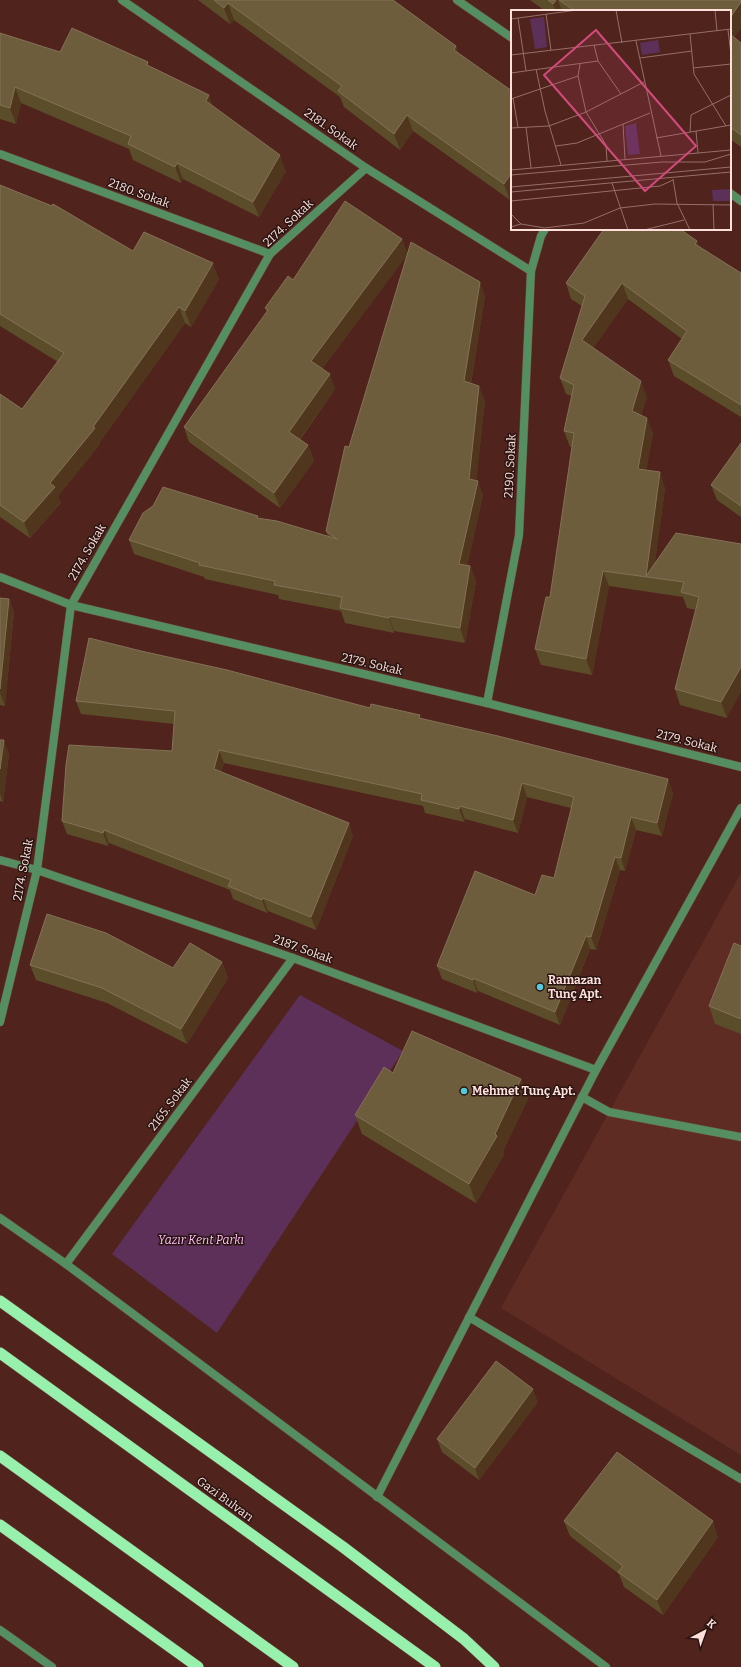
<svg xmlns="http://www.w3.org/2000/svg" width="741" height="1667" viewBox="0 0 741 1667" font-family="Bitter,serif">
	<rect width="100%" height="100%" fill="#50231d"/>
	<path fill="#5f2c24" d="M741,873V1455L501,1308Z"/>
	<path fill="#5d305a" d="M300,995L403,1051L217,1333L112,1254Z"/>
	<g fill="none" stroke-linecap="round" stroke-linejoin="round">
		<g stroke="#6c413b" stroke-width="9">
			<path id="service" d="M582,1097L609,1112L741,1137"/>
		</g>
		<g stroke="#6c413b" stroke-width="9">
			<g id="minor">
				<path d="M122,0L366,168L531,271"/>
				<path d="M0,154L270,254"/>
				<path d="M0,577L71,605L487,703L741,767"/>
				<path d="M487,703L519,535L531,271L541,236L545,229"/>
				<path d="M0,860L37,870L293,958L596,1070"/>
				<path d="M0,1022L37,870L71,605L270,254L366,168"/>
				<path d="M0,1218L66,1264L606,1667"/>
				<path d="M66,1264L293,958"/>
				<path d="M469,1317L741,1479"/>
				<path d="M377,1497L596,1070L741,808"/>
				<path d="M0,1630L52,1667"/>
			</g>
		</g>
		<g stroke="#6c413b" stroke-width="9">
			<g id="tertiary">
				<path d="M457,0L512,38"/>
				<path d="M730,193L741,201"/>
			</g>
		</g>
		<g stroke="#6c413b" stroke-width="12">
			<g id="trunk">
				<path d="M0,1301L343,1547L464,1639L494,1667"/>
				<path d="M0,1353L435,1667"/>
				<path d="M0,1456L293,1667"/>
				<path d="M0,1525L198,1667"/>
			</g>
		</g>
		<use href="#service" stroke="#558e61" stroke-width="8"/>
		<use href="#minor" stroke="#558e61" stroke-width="8"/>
		<use href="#tertiary" stroke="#558e61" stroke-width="8"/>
		<use href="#trunk" stroke="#97f1ac" stroke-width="11"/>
	</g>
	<g fill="#5b4d2a">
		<path d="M198,0H393L456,46L510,200L413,131L400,150L344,107L340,97L234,20L230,24Z"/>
		<path d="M530,0H741V28L734,37L741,43V147L730,139V11H545Z"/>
		<path d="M0,33L60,52L150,67L213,106L286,171L259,217L183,179L181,183L133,160L129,149L21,103L16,124L0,119Z"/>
		<path d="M0,185L133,251L219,279L191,327L185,323L100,442V444L58,496L61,503L30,538L0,517V394L22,409L58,362L0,326Z"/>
		<path d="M402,239L407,253L485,296L471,384L485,401L476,480L483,495L467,566H470L476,581L465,643L394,631V633L345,623L341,611L279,599L278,595L205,579L204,577L134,554L129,540L259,518L328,537L326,531L349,447L407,255L322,369L335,389L300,440L308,445L314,461L280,508L189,442L184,427L267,312L265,308L293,280Z"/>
		<path d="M697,241L699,247L741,273V417L674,376L668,360L682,339L628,299L593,348L647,397L641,415L653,433L646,470L665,488L655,562L741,544L727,718L680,705L675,689L696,610L687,608L683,597L609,586L592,675L541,665L535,649L550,597L572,447H570L564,431L572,396L566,394L560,378L582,306L571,299L566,283Z"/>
		<path d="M741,443V517L717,500L711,485Z"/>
		<path d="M0,598L9,599L14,612L5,706L0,705Z"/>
		<path d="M141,651L370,708L421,719L673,793L662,836L636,830L625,871L620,870L596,950L590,949L560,1025L478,991L477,993L442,979L437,966L535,895L554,878L571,808L527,797L518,833L465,819L464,822L425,813L423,806L224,763L221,772L353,836L316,930L268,911L267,913L233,899L230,890L109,843L108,846L67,834L62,821L172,751L174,724L81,714L76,701Z"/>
		<path d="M0,740L9,754L3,802L0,801Z"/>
		<path d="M741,946V1034L715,1024L709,1006Z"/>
		<path d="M222,962L228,978L187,1044L107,1003L36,980L30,965L173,968Z"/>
		<path d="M393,1073L521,1079L528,1099L503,1151L504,1155L476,1203L362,1134L355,1115Z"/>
		<path d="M538,1402L479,1480L442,1452L437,1439Z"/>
		<path d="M564,1521L718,1537L663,1615L624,1587L619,1574L570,1536Z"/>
	</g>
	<g fill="#4f361d">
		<path d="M556,0H558L562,11H556L553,4Z"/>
		<path d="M741,2V28L730,44V18Z"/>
		<path d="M228,3L234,20L230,24L224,8Z"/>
		<path d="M456,46L462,62L454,50Z"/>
		<path d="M15,87L21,103L16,124L10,108Z"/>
		<path d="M209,95L215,111L206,101Z"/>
		<path d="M407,115L413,131L400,150L394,134Z"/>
		<path d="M280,155L286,171L259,217L253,202Z"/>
		<path d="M177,163L183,179L181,183L175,167Z"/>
		<path d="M512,172V197L510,200L504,184Z"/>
		<path d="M402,239L408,254L317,376L311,361Z"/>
		<path d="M697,241L703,257L695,244Z"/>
		<path d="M213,263L219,279L191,327L185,311Z"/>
		<path d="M480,282L485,296L469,396L464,381Z"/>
		<path d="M622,283L628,299L588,356L582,340Z"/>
		<path d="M179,307L185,323L100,442V444L58,496L61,503L30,538L24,522L50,483L93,427Z"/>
		<path d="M330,374L335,389L294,447L289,432Z"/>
		<path d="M641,381L647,397L637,427L632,411Z"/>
		<path d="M479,386L485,401L475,493L469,479Z"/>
		<path d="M647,418L653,433L644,485L638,469Z"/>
		<path d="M308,445L314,461L280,508L274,493Z"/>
		<path d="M660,472L665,488L653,578L646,576Z"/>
		<path d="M478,481L483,495L464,579L459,564Z"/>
		<path d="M470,566L476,581L465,643L460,628Z"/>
		<path d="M603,571L609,586L592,675L586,659Z"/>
		<path d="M9,599L14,612L5,706L0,693V689Z"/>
		<path d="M389,616L394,631V633L389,618Z"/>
		<path d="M741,667V692L727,718L721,702Z"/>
		<path d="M4,740L9,754L3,802L0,794V769Z"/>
		<path d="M219,750L224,763L218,782L214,769Z"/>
		<path d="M668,779L673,793L662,836L657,823Z"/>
		<path d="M522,783L527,797L518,833L513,820Z"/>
		<path d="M460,806L465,819L464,822L459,809Z"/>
		<path d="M631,817L636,830L625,871L621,858Z"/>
		<path d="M349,823L353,836L316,930L311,917Z"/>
		<path d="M104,830L109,843L108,846L103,833Z"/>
		<path d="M615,857L620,870L596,950L591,937Z"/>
		<path d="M263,898L268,911L267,913L262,900Z"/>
		<path d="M586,936L590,949L560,1025L555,1012Z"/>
		<path d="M222,962L228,978L187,1044L181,1029Z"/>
		<path d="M473,978L478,991L477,993L473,980Z"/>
		<path d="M521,1079L528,1099L503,1151L504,1155L476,1203L469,1184L495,1134Z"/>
		<path d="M533,1389L538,1402L479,1480L475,1468Z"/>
		<path d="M713,1521L718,1537L663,1615L657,1600Z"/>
	</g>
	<g fill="#6d5d3d" stroke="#847156">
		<path d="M214,0H393L456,46L454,50L512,91V172L504,184L407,115L394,134L338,91L342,86L228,3L224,8Z"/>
		<path d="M548,0H556L553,4Z"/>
		<path d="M559,0H741V2L730,18V11H575Z"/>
		<path d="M72,28L148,62L147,65L209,95L206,101L280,155L253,202L177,163L175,167L128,144L131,136L15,87L10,108L0,105V33L60,52Z"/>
		<path d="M730,34L741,43V135L730,127Z"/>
		<path d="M0,185L52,206L53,204L133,251L144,232L213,263L185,311L179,307L93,427L95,428L50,483L55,487L24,522L0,505V394L22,409L64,353L0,314Z"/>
		<path d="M345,201L402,239L311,361L330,374L289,432L308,445L274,493L184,427L268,310L265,308L288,276L293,280Z"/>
		<path d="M604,229H680L697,241L695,244L741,273V405L668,360L687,331L622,283L582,340L641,381L632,411L647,418L638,469L660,472L646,576L676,533L741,544V667L721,702L675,689L699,597L681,592L684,582L603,571L586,659L535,649L546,597H550L574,433L564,431L574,385L560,378L585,296L566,283Z"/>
		<path d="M411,242L480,282L464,381L479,386L469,479L478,481L459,564L470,566L460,628L389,616V618L340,608L342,597L274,585L275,581L199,565L200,563L129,540L143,513L153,506L163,487L258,516L257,518L277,521L337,539L326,531L345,446L349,447Z"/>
		<path d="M741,443V506L711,485Z"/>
		<path d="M0,598L9,599L0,689Z"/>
		<path d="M89,638L141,651L227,670L370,708L371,704L420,715L419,718L498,736L668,779L657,823L631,817L621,858L615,857L591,937L586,936L555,1012L473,978V980L437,966L475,871L535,895L542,875L554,878L574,797L522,783L513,820L460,806L459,809L421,800L422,794L219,750L214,769L349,823L311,917L263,898L262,900L228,886L231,880L104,830L103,833L62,821L66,765L69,745L172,751L175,711L76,701Z"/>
		<path d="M0,740H4L0,769Z"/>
		<path d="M47,914L106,933L173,968L190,943L222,962L181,1029L102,988L30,965Z"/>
		<path d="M734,943L741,946V1019L709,1006Z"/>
		<path d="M412,1031L521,1079L495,1134L497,1136L469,1184L355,1115L384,1067L393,1073Z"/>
		<path d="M496,1361L533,1389L475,1468L437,1439Z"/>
		<path d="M617,1452L713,1521L657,1600L618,1572L623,1566L564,1521Z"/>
	</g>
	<g fill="#54cadd" stroke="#281411" stroke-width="1.5">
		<circle cx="540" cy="987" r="4"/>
		<circle cx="464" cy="1091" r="4"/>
	</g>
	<g text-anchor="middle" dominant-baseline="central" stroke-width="3" stroke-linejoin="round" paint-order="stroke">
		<g font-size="12" fill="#fedfda" stroke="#281411">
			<text transform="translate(331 129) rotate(35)">2181. Sokak</text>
			<text transform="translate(139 193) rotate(20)">2180. Sokak</text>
			<text transform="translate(288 223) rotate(-43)">2174. Sokak</text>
			<text transform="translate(510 466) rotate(-87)">2190. Sokak</text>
			<text transform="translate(87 552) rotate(-60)">2174. Sokak</text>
			<text transform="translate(372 664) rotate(13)">2179. Sokak</text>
			<text transform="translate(687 741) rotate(14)">2179. Sokak</text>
			<text transform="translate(23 870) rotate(-79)">2174. Sokak</text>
			<text transform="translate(303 949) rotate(20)">2187. Sokak</text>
			<text transform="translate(170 1104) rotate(-53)">2165. Sokak</text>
			<text transform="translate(225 1499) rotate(36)">Gazi Bulvarı</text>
		</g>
		<g font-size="12" font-weight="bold" fill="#fedfda" stroke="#281411" text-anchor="start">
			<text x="548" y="980">Ramazan<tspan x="548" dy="14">Tunç Apt.</tspan></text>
			<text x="472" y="1091">Mehmet Tunç Apt.</text>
		</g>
		<g font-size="12" font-style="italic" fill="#ffbff9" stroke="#281411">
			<text x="201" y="1240">Yazır Kent Parkı</text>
		</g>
	</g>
	<g transform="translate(511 10)">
		<rect width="220" height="220" fill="#50231d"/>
		<path d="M33,7L36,37L24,39L19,9ZM147,30L149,42L131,45L129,33ZM125,113L129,144L117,145L114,116ZM220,179V191H202L201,180Z" fill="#5d305a"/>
		<path fill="none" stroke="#966e69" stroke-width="1" d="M105,0L111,33M204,0L206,21M35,4L40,40M7,8L15,61M0,9L66,0M217,20L220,45M179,24L183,64L215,116M125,31L150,146M83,35L87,51L110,84M0,45L220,19M129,48L181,41M69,54L67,66L75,102L95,135L96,151M182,58L220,54M25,59L34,101L50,155M0,63L87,51M2,88L7,117M0,89L67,66M112,114L114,149M15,117L20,158M0,118L38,116L75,102L133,72M185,121L187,143M179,122L180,105L220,85M145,128L220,115M45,136L66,133L139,103M0,160L220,140M0,165L151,152H194L220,144M162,169L166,193L179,220M101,173L117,220M0,177L220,157M0,182L220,162M0,191L149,176L162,170M202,194L203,220M0,204L10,214M0,217L10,214L34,218L73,213L109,198L144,194L220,195M133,220L173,210"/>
		<path fill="#d14a7b" fill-opacity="0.15" stroke="#d14a7b" stroke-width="2" d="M85,20L185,136L134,181L33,65Z"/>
		<rect width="220" height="220" fill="none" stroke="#fedfda" stroke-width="2"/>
	</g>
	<g transform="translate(705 1631) rotate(41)" stroke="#281411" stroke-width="3" paint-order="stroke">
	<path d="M0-3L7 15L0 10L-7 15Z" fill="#fedfda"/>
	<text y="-6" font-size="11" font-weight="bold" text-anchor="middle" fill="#fedfda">K</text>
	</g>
</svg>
